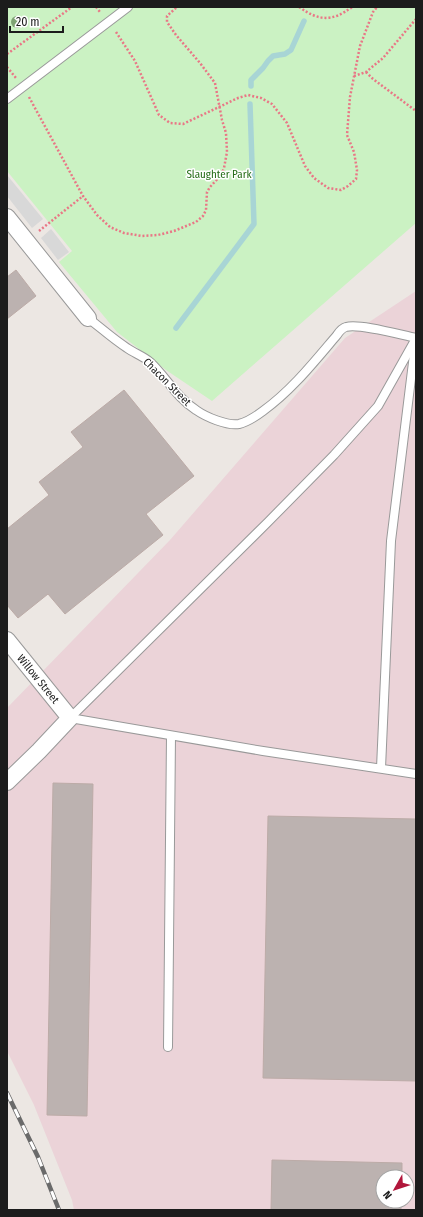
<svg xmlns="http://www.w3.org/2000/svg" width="423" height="1217" viewBox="0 0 423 1217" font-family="'Fira Sans Condensed',sans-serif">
	<rect width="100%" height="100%" fill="#ece7e3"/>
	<path fill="#ebd3d8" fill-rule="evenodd" d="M416,291V1210H74L72,1200L34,1105L7,1051V708L170,540L345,338ZM383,1177H407V1201H383Z"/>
	<path fill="#cbf2c3" d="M7,7H416V223L212,401L166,370L117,332L59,262L72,251L7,171Z"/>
	<g fill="#d8d8d8">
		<path d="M7,175L43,219L32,228L7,196Z"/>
		<path d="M51,229L69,252L58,260L41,238Z"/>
	</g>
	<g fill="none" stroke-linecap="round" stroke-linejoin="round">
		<g stroke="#a8d5d5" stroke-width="5.5">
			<path d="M251,86V80L263,68L268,61L273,56L285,54L291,50L304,21"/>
			<path d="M176,328L254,224L250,104"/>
		</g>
	</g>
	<g fill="#bcb2b0" stroke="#bcaba7">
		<path d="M16,270L36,296L7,319V277Z"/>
		<path d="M124,390L194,476L146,514L163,535L65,614L48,594L18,618L7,605V529L49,495L39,482L83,447L71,432Z"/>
		<path d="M53,783L93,784L87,1116L47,1115Z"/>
		<path d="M268,816L416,819V1081L263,1078Z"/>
		<path d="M272,1160L402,1163V1177H383V1201H401V1210H271Z"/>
	</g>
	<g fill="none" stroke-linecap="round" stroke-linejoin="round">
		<g stroke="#999" stroke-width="10">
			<g id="lane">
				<path d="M7,99L128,7"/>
				<path d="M88,318C101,328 113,339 127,348C134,353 143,356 150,362C166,377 177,398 196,410C206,417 227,426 239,424C248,422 255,417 263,411C292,390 314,362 337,335C339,332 342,328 346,327C359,323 401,335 416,338L391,541L381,768"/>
				<path d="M70,718L268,522L334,455L378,406L414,342"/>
				<path d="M70,718L263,751L416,774"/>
				<path d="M168,1047L171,736"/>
			</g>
		</g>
		<g stroke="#999" stroke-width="18">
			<g id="street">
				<path d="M7,217L88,318"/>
				<path d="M7,640L70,718L39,751L7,782"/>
			</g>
		</g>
		<g stroke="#e97786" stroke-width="2.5" stroke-dasharray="2 2" stroke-linecap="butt">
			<path d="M96,7L100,12"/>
			<path d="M299,7C319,21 332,22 352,7"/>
			<path d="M116,32L135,61L159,115L170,123L183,124L238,98L248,95L261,98L272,104L287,123L305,166L314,178L328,188L341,190L348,186L356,179L357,170L354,152L347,135L350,97L360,46L373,12L377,7"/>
			<path d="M7,54L72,7"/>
			<path d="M7,67L16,78"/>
			<path d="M366,72L373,79L416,111"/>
			<path d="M354,76L366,72L383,58L416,19"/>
			<path d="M29,97L83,196L97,215L110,227L124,233L142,236L158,235L174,231L196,222L203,216L206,210L207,192L210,187L221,175L224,168L227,152L226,133L222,120L215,83L200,63L176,35L167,22V16L177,7"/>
			<path d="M39,231L83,196"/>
		</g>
		<use href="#lane" stroke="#fff" stroke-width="8"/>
		<use href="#street" stroke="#fff" stroke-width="16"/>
		<g stroke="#6a6a6a" stroke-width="4.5">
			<path id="rail" d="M7,1093L38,1157L59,1210"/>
		</g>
		<use href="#rail" stroke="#fff" stroke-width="3" stroke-dasharray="9" stroke-linecap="butt"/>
	</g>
	<circle fill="#7ea373" cx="17" cy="22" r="6"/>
	<g text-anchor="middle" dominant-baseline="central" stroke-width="3" stroke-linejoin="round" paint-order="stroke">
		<g font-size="11" fill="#246c17" stroke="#fff">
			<text x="219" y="174">Slaughter Park</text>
		</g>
		<g font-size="11" fill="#1c1c1c" stroke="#fff">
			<text transform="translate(167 382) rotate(45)">Chacon Street</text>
			<text transform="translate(38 679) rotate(51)">Willow Street</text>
		</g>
	</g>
	<rect width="423" height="1217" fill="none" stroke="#1c1c1c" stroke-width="16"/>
	<g transform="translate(395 1189) rotate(231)"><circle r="19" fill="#ffffff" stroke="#a4a4a4"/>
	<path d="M0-3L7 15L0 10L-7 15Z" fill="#b1163b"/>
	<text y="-6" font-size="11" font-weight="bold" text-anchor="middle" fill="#1c1c1c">N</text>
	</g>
	<path d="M10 26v6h53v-6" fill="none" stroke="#1c1c1c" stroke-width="2"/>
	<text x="16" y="26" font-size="12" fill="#1c1c1c" stroke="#ffffff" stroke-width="3" paint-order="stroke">20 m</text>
</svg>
